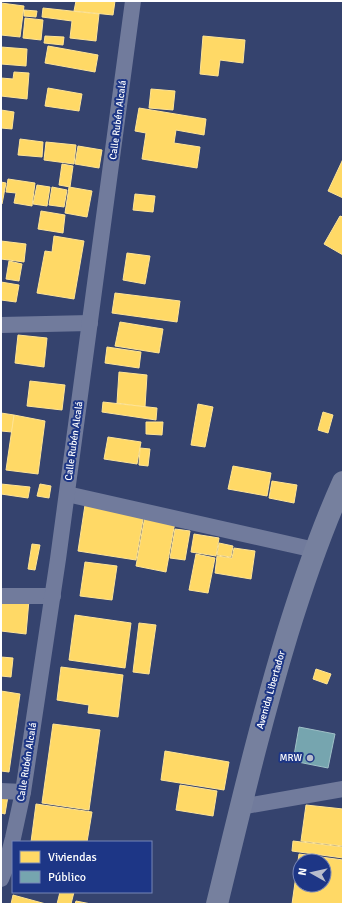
<svg xmlns="http://www.w3.org/2000/svg" width="344" height="905" viewBox="0 0 344 905" font-family="Signika,sans-serif">
	<rect width="100%" height="100%" fill="#35436e"/>
	<g fill="#ffd966" stroke="#ffe494" fill-rule="evenodd">
		<path d="M76,1H115L113,15L74,11Z"/>
		<path d="M1,3L24,6L20,37L1,35Z"/>
		<path d="M43,8L99,14L96,41L70,38L72,21L42,17Z"/>
		<path d="M24,10L37,11L36,17L24,16Z"/>
		<path d="M25,18L43,20L41,40L23,38Z"/>
		<path d="M45,36L64,37L63,45L44,43Z"/>
		<path d="M203,36L245,40L243,63L220,60L218,76L200,74Z"/>
		<path d="M48,46L98,55L95,72L45,63Z"/>
		<path d="M1,47L27,49L26,66L1,64Z"/>
		<path d="M14,72L29,73L27,99L1,96V78L13,79Z"/>
		<path d="M48,88L82,94L79,111L45,106Z"/>
		<path d="M151,89L175,91L173,110L149,108Z"/>
		<path d="M139,108L206,119L204,135L176,130L174,143L200,147L197,168L142,159L146,133L135,131Z"/>
		<path d="M1,110L14,112L12,129L1,128Z"/>
		<path d="M20,139L43,142L42,157L18,155Z"/>
		<path d="M46,142L76,145L74,164L44,160Z"/>
		<path d="M78,146L102,150L99,168L75,164Z"/>
		<path d="M343,159V198L328,191Z"/>
		<path d="M62,164L73,166L70,187L59,185Z"/>
		<path d="M8,179L35,183L32,206L14,203L16,193L6,192Z"/>
		<path d="M1,182L6,183L2,204H1Z"/>
		<path d="M37,185L50,187L47,206L33,204Z"/>
		<path d="M52,187L67,190L64,207L49,205Z"/>
		<path d="M69,187L92,191L87,217L65,213Z"/>
		<path d="M135,194L155,196L153,212L133,210Z"/>
		<path d="M41,211L65,215L63,233L38,229Z"/>
		<path d="M340,216L343,217V255L324,244Z"/>
		<path d="M54,236L84,241L74,299L37,293L45,251L52,252Z"/>
		<path d="M1,241L26,244L24,262L1,259Z"/>
		<path d="M127,253L150,256L145,284L123,280Z"/>
		<path d="M9,261L22,264L19,281L6,279Z"/>
		<path d="M1,282L19,285L16,302L1,300Z"/>
		<path d="M115,293L180,301L177,322L112,313Z"/>
		<path d="M120,322L163,329L159,353L115,346Z"/>
		<path d="M18,335L47,338L44,367L15,363Z"/>
		<path d="M107,347L141,352L139,368L105,363Z"/>
		<path d="M119,372L147,375L145,407L117,403Z"/>
		<path d="M30,381L65,385L62,410L27,406Z"/>
		<path d="M103,402L157,408L156,420L102,412Z"/>
		<path d="M198,404L213,407L205,447L191,445Z"/>
		<path d="M323,412L333,415L328,433L318,430Z"/>
		<path d="M1,413L14,415L12,432L1,431Z"/>
		<path d="M14,415L45,421L38,474L6,470Z"/>
		<path d="M146,422H163L162,435L146,434Z"/>
		<path d="M108,437L141,442L137,464L104,459Z"/>
		<path d="M140,448L150,449L148,466L139,465Z"/>
		<path d="M233,466L271,473L267,496L228,489Z"/>
		<path d="M272,481L297,485L294,503L269,498Z"/>
		<path d="M1,484L30,487L28,498L1,494Z"/>
		<path d="M40,484L51,486L49,498L37,496Z"/>
		<path d="M85,505L144,514L136,560L78,551Z"/>
		<path d="M145,516L175,522L166,572L136,566Z"/>
		<path d="M175,529L190,531L185,560L170,558Z"/>
		<path d="M194,534L219,538L216,556L191,552Z"/>
		<path d="M219,543L233,546L231,557L217,555Z"/>
		<path d="M32,544L40,545L35,570L28,569Z"/>
		<path d="M234,548L255,551L251,579L215,573L217,556L232,558Z"/>
		<path d="M196,554L215,558L208,593L189,590Z"/>
		<path d="M85,562L117,566L112,600L80,596Z"/>
		<path d="M1,598L29,600L26,634L1,631Z"/>
		<path d="M75,615L131,623L125,668L69,660Z"/>
		<path d="M139,623L156,625L149,674L133,672Z"/>
		<path d="M1,657L13,658L11,677L1,676Z"/>
		<path d="M61,667L123,675L118,717L88,713L89,705L57,700Z"/>
		<path d="M316,669L331,674L327,684L313,679Z"/>
		<path d="M1,691L20,694L9,772L1,771Z"/>
		<path d="M53,724L100,730L89,810L42,803Z"/>
		<path d="M165,751L229,762L224,790L161,780Z"/>
		<path d="M180,785L217,791L213,816L176,810Z"/>
		<path d="M1,794L8,796L5,814L1,813Z"/>
		<path d="M36,804L92,812L87,842H31Z"/>
		<path d="M306,805L343,809V846L301,841Z"/>
		<path d="M293,841L343,847V858L292,851Z"/>
		<path d="M299,854L343,860V904H292ZM300,861H324V885H300Z"/>
		<path d="M60,892H74L71,904H57Z"/>
		<path d="M13,895L46,904H11Z"/>
		<path d="M76,901L91,904H75Z"/>
	</g>
	<path fill="#76a5af" stroke="#9fc0c7" d="M299,727L335,734L328,768L293,761Z"/>
	<g fill="none" stroke-linecap="round" stroke-linejoin="round">
		<g stroke="#717b9c" stroke-width="16">
			<path d="M1,325L90,323"/>
			<path d="M67,494L315,550"/>
			<path d="M1,596H53"/>
			<path d="M1,791L23,792"/>
			<path d="M240,807L343,789"/>
			<path d="M1,879L5,869L13,838L23,792L58,559L133,1"/>
		</g>
		<path stroke="#76809e" stroke-width="22" d="M217,904C239,814 260,724 287,635C303,583 321,531 343,482"/>
	</g>
	<circle fill="#b8bdcc" stroke="#1d3686" stroke-width="1.5" cx="310" cy="758" r="4"/>
	<g text-anchor="middle" dominant-baseline="central" stroke-width="4" stroke-linejoin="round" paint-order="stroke">
		<g font-size="10" fill="#fff" stroke="#1d3686">
			<text transform="translate(118 120) rotate(-83)">Calle Rubén Alcalá</text>
			<text transform="translate(74 441) rotate(-82)">Calle Rubén Alcalá</text>
			<text transform="translate(271 690) rotate(-74)">Avenida Libertador</text>
			<text transform="translate(27 762) rotate(-81)">Calle Rubén Alcalá</text>
		</g>
		<g font-size="10" fill="#fff" stroke="#1d3686" text-anchor="end">
			<text x="302" y="758">MRW</text>
		</g>
	</g>
	<rect width="344" height="905" fill="none" stroke="#ffffff" stroke-width="4"/>
	<rect x="12" y="841" width="140" height="52" fill="#1d3686" stroke="#7786b6"/>
	<rect x="20" y="851" width="20" height="12" fill="#ffd966" stroke="#7786b6"/>
	<text x="48" y="861" font-size="12" fill="#ffffff">Viviendas</text>
	<rect x="20" y="871" width="20" height="12" fill="#76a5af" stroke="#7786b6"/>
	<text x="48" y="881" font-size="12" fill="#ffffff">Público</text>
	<g transform="translate(312 873) rotate(278)"><circle r="19" fill="#1d3686" stroke="#7786b6"/>
	<path d="M0-3L7 15L0 10L-7 15Z" fill="#b8bdcc"/>
	<text y="-6" font-size="11" font-weight="bold" text-anchor="middle" fill="#ffffff">N</text>
	</g>
</svg>
